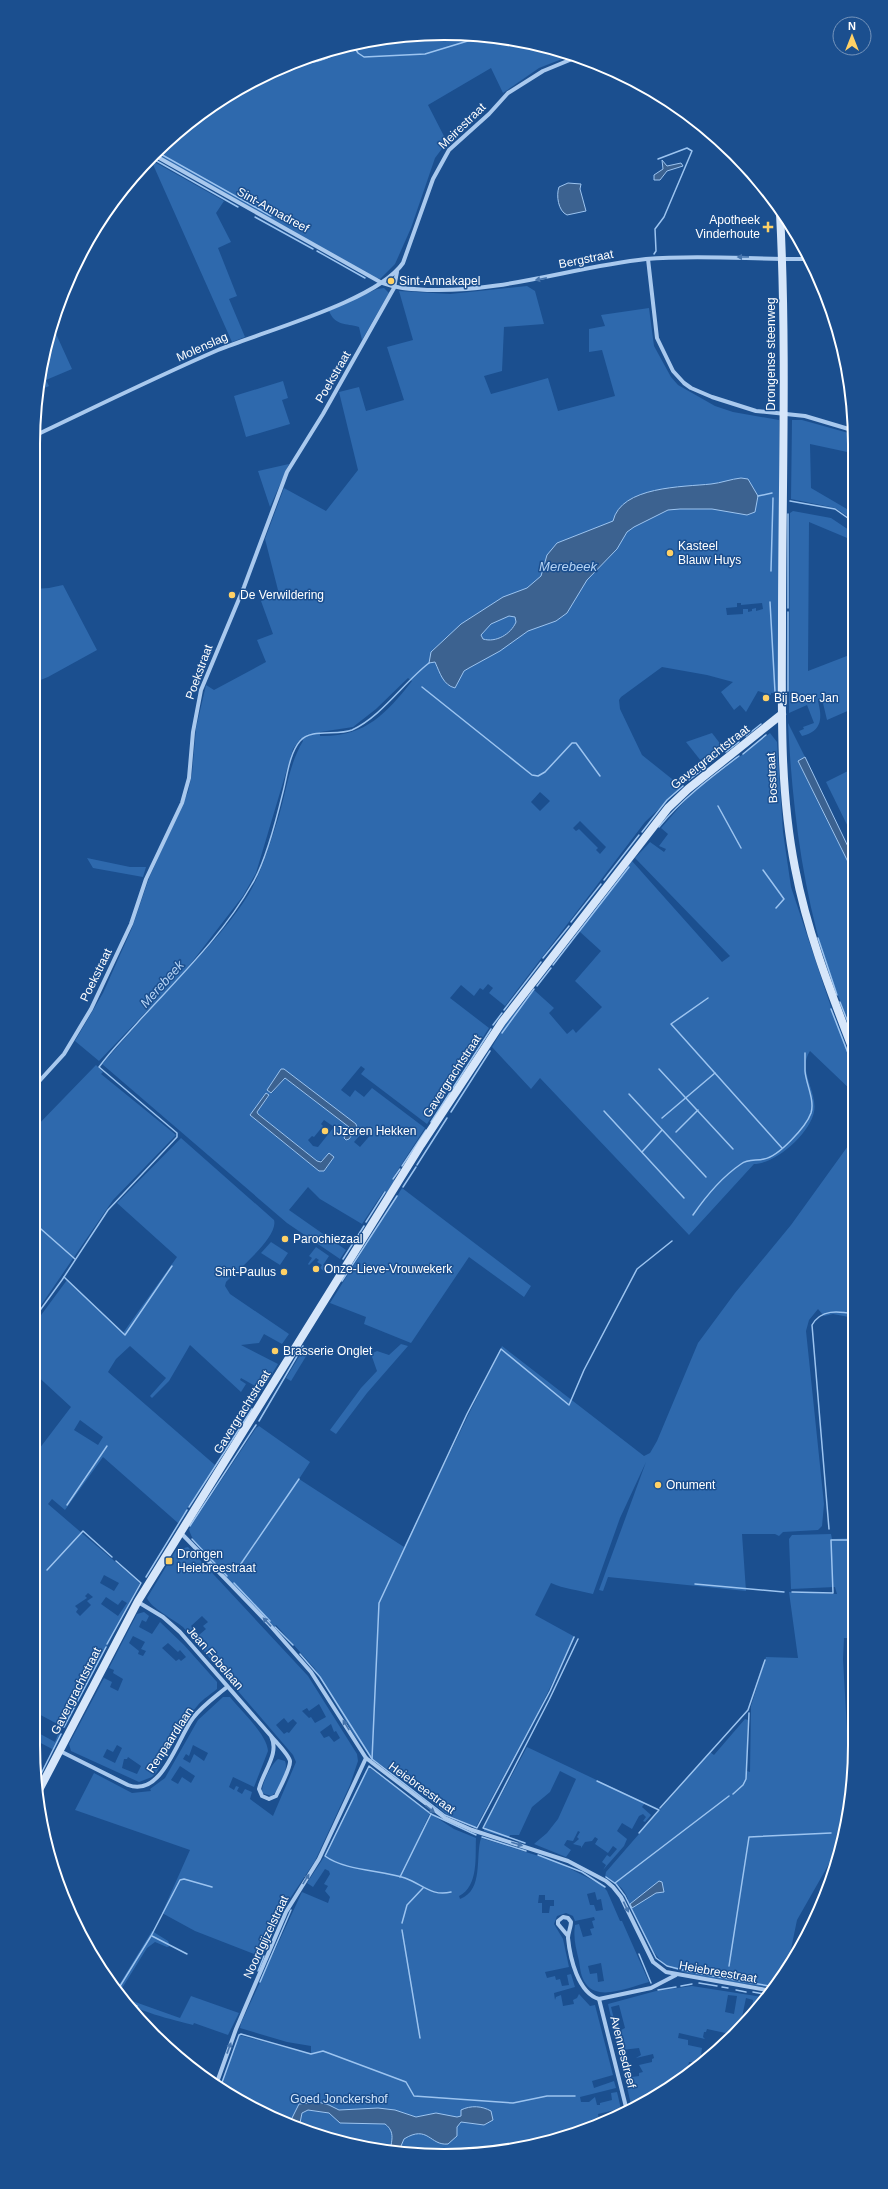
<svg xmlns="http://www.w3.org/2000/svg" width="888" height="2189" viewBox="0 0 888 2189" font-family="Helvetica,sans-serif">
	<rect width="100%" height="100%" fill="#1b4f8f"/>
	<g fill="#2e69ad" fill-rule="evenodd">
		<path d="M417,34L497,36L569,53L567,57L539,68L503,93L491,68L428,105L447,142L435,158L411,228L395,264L380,279L376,278L155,154L194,118L262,75L337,47Z"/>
		<path d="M151,160L224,201L216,213L231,242L218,248L237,296L229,299L245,337L232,342Z"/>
		<path d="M527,286L535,291L544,324L504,327L502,371L484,376L491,394L548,378L558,411L615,396L602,350L589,352V329L605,326L601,315L649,308L654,346L671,377L678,385L715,406L733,412L779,420V693H771V695L758,691L746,712L740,705L734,710L721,692L733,682L707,675L662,667L621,697L619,700L620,709L642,755L682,787L645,822L505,1006L489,993L493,988L488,984L483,990L480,988L474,996L461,985L450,998L489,1028L427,1124L361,1074L365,1069L361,1066L341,1090L350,1097L355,1090L364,1097L372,1088L425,1128L392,1179L395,1181L387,1193L384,1191L362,1224L320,1199L308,1187L289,1210L346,1250L340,1259L287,1223L102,1064L185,971L99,1061L75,1041L103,993L132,928L149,878L188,792L192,774L196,728L206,685L214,690L266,662L257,640L273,634L261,601L279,594L265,539L284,488L326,511L358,470L339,392L359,387L366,411L404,400L387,347L413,340L399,291L450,294ZM737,603H741V605L762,603L763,609L756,611V608L752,609V611L748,612V609H743V614L727,615L726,608L737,607ZM408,678L412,681C386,714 365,737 320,736V732L353,727L376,709ZM301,738L303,741C289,764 286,793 278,819C270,843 263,868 251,890C238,914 205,952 185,971L243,896L256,873L293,749ZM540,792L550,801L540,811L531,802ZM580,821L606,847L600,854L596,850L598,848L579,829L576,831L573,828ZM282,1069L356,1124L357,1128L349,1139L344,1140L349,1127L285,1078L272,1093L267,1090ZM266,1093L269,1096L257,1112L258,1114L317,1161L334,1157L324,1171H319L250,1115ZM324,1120L334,1127L318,1147L313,1146L308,1140L312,1136L314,1137L323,1126L321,1124ZM367,1127L373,1132L360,1147L354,1142Z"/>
		<path d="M384,288L389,293L362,340L359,327C346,323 335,326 329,311L377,289Z"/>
		<path d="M52,325L72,369L46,380L49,386L36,392Z"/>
		<path d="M283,381L288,398L282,400L290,424L246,437L234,396Z"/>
		<path d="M792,420H802L852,434V453L810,444L811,488L852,512V519L835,508L791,499Z"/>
		<path d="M289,464L270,507L258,471Z"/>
		<path d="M793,511L831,518L852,532V540L809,522L808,671L852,654V709L827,720L822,699L818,701C822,717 823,731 802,736L799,731L804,729L803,727L814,723L807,705L789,713L790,513Z"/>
		<path d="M63,585L97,650L48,677L33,683V589L49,588Z"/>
		<path d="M788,723L805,757L798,762L853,872V1031C843,1006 830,980 823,954C801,878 792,802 788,723Z"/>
		<path d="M712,733L725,750L705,766L686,742Z"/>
		<path d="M770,733L777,742L783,832L791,887L831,1007L853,1063V1092L810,1051C797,1070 818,1092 814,1112C810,1133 776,1164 754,1164L689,1235L540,1078L531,1089L492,1047L508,1020L534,990L554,1008L549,1013L567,1034L573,1029L576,1033L602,1007L575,981L601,951L579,931L632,861L722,962L730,956L635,858L650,842L664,852L666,849L659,846L668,834L661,828L690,795Z"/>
		<path d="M852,769L853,837L826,782Z"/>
		<path d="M87,858L130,867H146L143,877L93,868Z"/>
		<path d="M96,1065L103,1072L101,1074L176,1135L113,1200L33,1317V1130Z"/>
		<path d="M181,1138L274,1220C279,1236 238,1270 226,1282L225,1286L230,1294L289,1334L282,1344L264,1334L259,1343L241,1345L278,1364L262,1390L241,1378L240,1380L246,1384L241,1392L190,1345L169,1381L152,1398L150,1396L166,1378L130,1346L116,1359L108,1372L215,1465L178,1523L103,1457L65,1510L52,1499L48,1504L140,1583L65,1728L33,1711V1457L71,1407L33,1372V1326L67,1280L123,1333L177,1257L117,1203ZM80,1420L103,1437L98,1445L74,1430ZM104,1575L119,1583L114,1591L100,1583ZM88,1593L93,1597L87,1601L91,1605L80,1616L76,1612L78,1609L75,1606L87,1598L85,1596ZM106,1597L118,1605L122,1600L127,1603L118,1616L101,1604Z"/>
		<path d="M853,1139L854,1318L833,1314L824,1316L818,1309L809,1320L806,1331L824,1504L822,1526L818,1530L783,1532L779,1536L775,1534H742L746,1591L608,1577L603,1591L599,1590L646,1462L620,1518L593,1594C578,1590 564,1589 551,1583L535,1615L575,1637L538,1712L476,1827L446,1814L416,1788L372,1759L354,1735L315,1669L276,1625L274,1627L269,1622C253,1605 191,1547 189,1529L256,1428L259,1426L310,1462L299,1479L404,1547L502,1346L644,1456L650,1453L657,1441L698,1343L735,1293L791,1225Z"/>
		<path d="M402,1188L531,1286L524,1297L469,1257L411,1343L364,1324L366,1317L330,1303Z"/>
		<path d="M271,1242L288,1253L280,1265L261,1253Z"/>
		<path d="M316,1247L329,1256L323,1265L328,1268L325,1272L320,1268L322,1265L317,1262L319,1260L316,1258L309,1265L308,1264L312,1258L309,1256Z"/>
		<path d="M401,1344L408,1346L367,1393L336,1434L330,1430L361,1388L377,1371L371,1354L377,1351L389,1355Z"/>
		<path d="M303,1350L308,1353L291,1381L286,1378Z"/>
		<path d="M831,1534L832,1539L854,1538L855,1638H844L843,1659L851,1801L842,1841L797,1920L789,1959L792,1961L774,1988C752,1985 675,1976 662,1962C646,1945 638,1920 627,1901L628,1899C623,1887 617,1883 605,1877L606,1872L710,1752L714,1755L745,1719L748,1720L747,1771L750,1772L751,1706L766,1657L798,1658L789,1592L837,1594L835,1587L791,1589L789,1539L792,1535Z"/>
		<path d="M188,1547L308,1676L357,1754L358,1761L350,1785L315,1861L283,1909L262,1957L195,1931L162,1913L190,1850L75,1810L94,1773L132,1793L151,1791L150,1789L165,1778L198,1720L223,1697H230C240,1710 267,1734 268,1751L254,1787L233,1777L229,1787L234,1790L236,1786L239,1787L237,1791L242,1794L245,1789L252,1792L250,1799L273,1816L296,1762L293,1755L183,1627C173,1619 151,1608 147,1598L176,1550ZM202,1616L208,1622L203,1626L206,1629L199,1635L191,1626ZM319,1704L326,1717L315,1723L311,1717L309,1718L302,1711L307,1708L309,1711ZM284,1718L288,1723L293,1719L297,1723L289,1733L287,1732L284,1734L276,1725ZM331,1724L334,1732L336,1731L340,1738L334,1742L329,1736L324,1738L320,1732ZM193,1745L208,1753L204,1761L194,1754L190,1763L183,1759L186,1754L189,1756ZM180,1766L195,1776L191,1783L182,1777L178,1784L171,1780Z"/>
		<path d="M144,1612L149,1616L146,1622L142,1620L139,1627L152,1634L160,1622L184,1645L217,1682V1689C211,1694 203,1699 198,1705C180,1725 168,1749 157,1772L152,1777L139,1782L71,1751L69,1744L104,1678L112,1682L110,1687L118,1691L123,1679L113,1673L114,1670L109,1668L137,1614ZM133,1636L145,1642L141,1649L146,1651L143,1656L138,1654L139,1651L129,1643ZM168,1643L178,1652L180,1650L186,1657L181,1661L179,1659L176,1661L162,1648ZM117,1745L122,1748L115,1763L103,1757L107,1749L113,1752ZM128,1757L141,1766L137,1774L122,1768L124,1759H127Z"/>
		<path d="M33,1730L55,1742L59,1732L62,1734L54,1750L33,1739Z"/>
		<path d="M527,1747L645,1803L642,1807L651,1815L645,1822L643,1821L646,1817L643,1814L639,1816L632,1829L622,1823L617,1831L627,1839L624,1846L603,1870L606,1865L602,1862L607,1855L610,1857L617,1849L613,1846L608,1853L595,1844L598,1839L595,1837L592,1841L585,1842L581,1848V1846L573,1844L579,1839L577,1837L580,1832L578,1831L573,1841L567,1840L564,1845L571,1850L566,1857L534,1844L547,1833L558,1819L576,1779L560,1771L550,1792L532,1807L519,1835H510L509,1838L484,1831V1827Z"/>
		<path d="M278,1759L285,1761C289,1770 279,1792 271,1796L262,1793C261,1785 271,1764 278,1759Z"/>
		<path d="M370,1768L430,1813L421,1832L431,1814L454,1829L476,1838C475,1856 479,1886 459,1896L460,1899C484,1890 475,1857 481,1838L555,1861L602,1885L607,1891L620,1921H622L649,1982C632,1986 599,2002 586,1984C581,1978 580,1968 579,1961C576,1948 573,1938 575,1925L579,1924L583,1937L592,1935L590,1929L594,1928L592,1921L595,1920L594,1917L575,1921L573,1916L566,1913L557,1916L554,1924L563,1939L569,1967L545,1972L547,1978L555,1976L556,1980L560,1979L562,1986L569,1985L567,1975L571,1974L575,1987L554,1993L555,2000L556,1997L561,1995L563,2006L574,2004L573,2000L577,1998L579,1994L590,2006L595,2005L613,2075L592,2081L594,2088L614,2081L616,2088L580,2097L581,2102H589L595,2097L597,2105H600V2103L612,2100L611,2093L617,2092L622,2113L616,2116L615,2110L598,2114L600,2123L577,2128L578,2133L576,2134C533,2146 489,2155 444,2156C373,2157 278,2130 220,2088L239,2035L311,2054V2046L287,2042L240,2028L241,2023L302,1892L328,1903L330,1897L325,1891L328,1886L324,1884L330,1874L329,1871L325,1869L313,1887L307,1883L324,1857L366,1770ZM595,1892L597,1900L601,1899L603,1910L596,1911L594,1905H590L587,1894ZM539,1895H545V1900H554V1906H550L549,1913H542V1903H538ZM601,1963L604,1981L598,1982L597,1973L590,1974L588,1966Z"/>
		<path d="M152,1931L168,1941L170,1946L167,1947L155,1942L147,1948L119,1993L116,1990Z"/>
		<path d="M692,1986L768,1998L762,2001L761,2005L751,2016L753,2000L746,1998L742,2017H750L734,2034L735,2028H731L730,2034L707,2029L706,2032H704L703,2037L705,2039L679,2033L678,2038L688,2040V2045L702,2048L701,2055L708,2056V2059L696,2068L697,2062H689L688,2067L695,2068L675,2083L673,2075V2084L665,2090L658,2092V2095C653,2098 643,2098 637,2102L638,2105L643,2104L632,2109L625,2078L639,2076V2073L643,2072L639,2065L652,2062V2059L654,2058L653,2054L636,2058L641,2055L639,2048L622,2050L625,2061L621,2062L608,2004L656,1991ZM728,1995L737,1996L734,2014L725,2012ZM619,2005L625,2028L621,2030L620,2026L616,2027L611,2007Z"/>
		<path d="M191,1996L239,2013L228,2035L194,2023L193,2025C175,2020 132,2011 121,1997L180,2018Z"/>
	</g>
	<g fill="#3c6290" stroke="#9cc4f0" fill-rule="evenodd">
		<path d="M355,44C352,46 349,45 346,47C326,62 314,63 289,65L314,56L334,52L341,46Z"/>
		<path d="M662,160L667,166L681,163L683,166L667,171L660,180H654V175L663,169Z"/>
		<path d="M568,183L581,184L580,189L586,211L567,215C558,211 556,195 559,187Z"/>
		<path d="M741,478L748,479L758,496L755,512L747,515L712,509H680L668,510L634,527L627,532L617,549L587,580L567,613L556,621L528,631L500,651L469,668L464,671L455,688C443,685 440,673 435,662L429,663L431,652L461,624L503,597L527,588L541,576L547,555L557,543L613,521C621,486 683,487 711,484C721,483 731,479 741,478ZM509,616L515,617L516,622C511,634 496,643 483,639L481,635L491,624Z"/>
		<path d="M805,757L853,857V872L798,761Z"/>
		<path d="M281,1069H284L356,1124L357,1128L349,1139L346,1140L344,1138L349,1127L285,1078L271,1093L267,1090Z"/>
		<path d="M266,1093L269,1095L257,1112L258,1114L317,1161L321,1162L329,1153L334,1157L324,1171H319L250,1115Z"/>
		<path d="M659,1881L662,1882L664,1892L656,1893L632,1908L630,1904Z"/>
		<path d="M318,2102L329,2105L339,2110L378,2108L395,2110L416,2117L436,2113L457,2117L461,2116V2110C471,2105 482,2106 491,2111L493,2120L484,2125L461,2122L457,2127V2136L448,2144C430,2146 428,2124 404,2139L398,2153L390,2152C391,2142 396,2132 385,2124L340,2123L329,2113L308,2110L302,2113L299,2128L289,2124L299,2104Z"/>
	</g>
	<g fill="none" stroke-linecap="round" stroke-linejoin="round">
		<g stroke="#9cc4f0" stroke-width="1.5">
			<path d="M353,45L358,53L364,57L425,54L471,40L473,36"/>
			<path d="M157,152L271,216"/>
			<path d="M155,160L238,207"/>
			<path d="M255,217L313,249"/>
			<path d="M317,251L365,278"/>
			<path d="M654,254L656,251L655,229L664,217L692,151L687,148L658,159"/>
			<path d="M758,496L772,493"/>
			<path d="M790,501L835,509L852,521"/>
			<path d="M788,514V608"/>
			<path d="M771,571L773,498"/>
			<path d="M770,602L775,692"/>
			<path d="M422,687L532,775L538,776L545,772L572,743H576L600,776"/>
			<path d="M788,691V612"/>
			<path d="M746,736L761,724"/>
			<path d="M726,752L739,742"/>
			<path d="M743,754L766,735"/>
			<path d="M689,780L706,767"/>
			<path d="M718,806L741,848"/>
			<path d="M659,827C682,799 710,778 739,756"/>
			<path d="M642,832L667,800L683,786"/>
			<path d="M763,870L784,899L776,908"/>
			<path d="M604,880L639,835"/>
			<path d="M571,922L601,884"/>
			<path d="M818,938L837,995"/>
			<path d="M543,958L569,926"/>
			<path d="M553,965L629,867"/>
			<path d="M537,986L551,968"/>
			<path d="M708,998L671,1024L782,1148"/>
			<path d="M840,1002L853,1035"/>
			<path d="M831,1009L853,1066"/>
			<path d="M504,1010L541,962"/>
			<path d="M493,1025L502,1013"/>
			<path d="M502,1033L534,989"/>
			<path d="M659,1069L733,1149"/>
			<path d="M629,1094L706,1177"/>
			<path d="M604,1111L684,1198"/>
			<path d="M451,1112L490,1051"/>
			<path d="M662,1118L715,1073"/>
			<path d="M431,1122L491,1029"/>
			<path d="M676,1132L698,1110"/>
			<path d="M642,1152L662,1130"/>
			<path d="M417,1165L447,1118"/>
			<path d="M402,1166L426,1130"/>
			<path d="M393,1179L400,1169"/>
			<path d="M403,1187L416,1167"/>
			<path d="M693,1215C706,1196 722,1177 741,1164C748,1159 756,1161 764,1159C778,1157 806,1127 811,1113C815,1100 806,1084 805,1071C805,1065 805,1059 805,1053"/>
			<path d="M33,1222L75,1259"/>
			<path d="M366,1222L385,1192"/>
			<path d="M343,1259L364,1226"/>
			<path d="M64,1277L125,1335L172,1266"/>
			<path d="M342,1281L397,1196"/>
			<path d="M33,1320L62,1280L108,1210L177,1137V1133L99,1067C111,1050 126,1036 139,1021C178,978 223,935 252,884C265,863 277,817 283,792C287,777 289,754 300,741C311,728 337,736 352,730C382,716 403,683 429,663"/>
			<path d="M259,1421L303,1346"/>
			<path d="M67,1505L107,1446"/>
			<path d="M189,1507L252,1409"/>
			<path d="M190,1526L256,1425"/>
			<path d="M829,1529L812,1325C821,1309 838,1311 854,1314"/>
			<path d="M192,1539L206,1554"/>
			<path d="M210,1558L227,1576"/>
			<path d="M47,1570L83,1531L112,1557"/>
			<path d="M236,1571L299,1479"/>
			<path d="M146,1577L187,1510"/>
			<path d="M234,1583L270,1621"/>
			<path d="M695,1584L784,1592"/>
			<path d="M792,1592L833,1593L831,1540H854"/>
			<path d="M275,1627L293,1645"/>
			<path d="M107,1644L141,1583L116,1561"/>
			<path d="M300,1654L320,1677L372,1759L445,1815L477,1828L550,1691L574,1637"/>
			<path d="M64,1727L106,1647"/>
			<path d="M372,1759L379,1603L467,1414L501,1349L569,1405L584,1370L637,1269L672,1241"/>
			<path d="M597,1781L659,1810L639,1833"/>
			<path d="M37,1782L61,1734"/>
			<path d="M733,1794L743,1785L746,1779L749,1713"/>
			<path d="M660,1808L748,1710L765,1660"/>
			<path d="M482,1837L526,1851"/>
			<path d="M525,1843L483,1828L549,1700L578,1639"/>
			<path d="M538,1855L582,1872L605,1887"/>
			<path d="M400,1877L431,1814"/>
			<path d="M606,1877L616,1884L625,1896L656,1958L667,1966L691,1972"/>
			<path d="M615,1883L729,1796"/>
			<path d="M451,1892C432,1897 422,1884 405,1878C382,1870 345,1871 325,1856L369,1766L431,1814L476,1835"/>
			<path d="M402,1923L407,1905L423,1888"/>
			<path d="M402,1930L420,2038"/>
			<path d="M152,1936L187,1954"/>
			<path d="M639,1954L651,1983"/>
			<path d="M729,1966L749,1837L831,1833"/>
			<path d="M258,1971L264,1956"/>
			<path d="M696,1973L775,1987"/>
			<path d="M260,1982L291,1910"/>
			<path d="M699,1983L717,1986"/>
			<path d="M681,1986L692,1984"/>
			<path d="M722,1987L728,1988"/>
			<path d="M658,1990L676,1987"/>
			<path d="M736,1990L746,1992"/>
			<path d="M117,1991L151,1936L180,1880L184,1879L212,1887"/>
			<path d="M753,1992L770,1995"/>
			<path d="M123,2000L137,2006"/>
			<path d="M220,2088L239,2035L241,2034L311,2054L323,2051L406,2082L414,2096L513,2103L547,2096H575"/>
		</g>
		<g stroke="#a9c9ee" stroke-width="4">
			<path d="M570,53L613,73"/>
			<path d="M154,155L382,283C398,289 413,289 430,290C504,292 573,267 646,259C701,254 755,260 810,259"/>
			<path d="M648,259L657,338L673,371L684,383L691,388L712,397L756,411L805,416L852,430"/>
			<path d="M34,436C95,407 156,377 218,350C264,331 377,301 403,263L433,179L449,150L489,114L508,93L543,71L577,57"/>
			<path d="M33,1088L64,1054L91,1009L131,924L146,879L182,803L189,778L193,732L201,690L244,587L287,472L323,414L394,288L397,272"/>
			<path d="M180,1532L268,1623L311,1672L366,1758L445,1818L472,1830L568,1861L606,1881L613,1887L621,1897L653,1962L666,1972L772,1991"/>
			<path d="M138,1602L163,1617L180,1632L271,1736C276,1742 289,1755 290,1761C291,1768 279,1789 276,1796L269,1799L262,1796L259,1789C263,1771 280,1754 271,1736"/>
			<path d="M60,1751L128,1785C162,1798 177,1739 193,1718C202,1706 215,1697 227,1687"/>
			<path d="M568,1936L558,1924V1921L563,1917L568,1918L571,1922C571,1927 568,1933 568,1938C570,1958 578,1993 599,1999L627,2111"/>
			<path d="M599,1999L651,1988L676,1975"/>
			<path d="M216,2085L236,2029L286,1912L319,1859L366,1758"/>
		</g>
		<g stroke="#d6e6fa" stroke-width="8">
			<path d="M780,213C787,349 782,485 782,622C782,704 779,787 795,868C807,931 830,990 853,1050"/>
			<path d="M38,1792L138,1601L421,1145L502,1022L668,808L688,789L782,714"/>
		</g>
	</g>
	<defs><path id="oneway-solid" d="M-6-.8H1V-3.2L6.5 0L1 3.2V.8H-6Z"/></defs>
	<g fill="#4674ac">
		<use href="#oneway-solid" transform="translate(743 257) rotate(179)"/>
		<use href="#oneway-solid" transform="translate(541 279) rotate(169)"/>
		<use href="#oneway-solid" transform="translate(267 1622) rotate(-133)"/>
		<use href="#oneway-solid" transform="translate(346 1725) rotate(-122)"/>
		<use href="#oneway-solid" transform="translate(430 1809) rotate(38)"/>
		<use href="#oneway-solid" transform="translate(517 1844) rotate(17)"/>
		<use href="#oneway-solid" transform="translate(306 1879) rotate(-58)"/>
		<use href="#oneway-solid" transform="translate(626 1907) rotate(64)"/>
		<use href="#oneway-solid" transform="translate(229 2048) rotate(-70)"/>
	</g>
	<g fill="#ffd166" stroke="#1b4f8f" stroke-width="1.5">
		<path d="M766 221h4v4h4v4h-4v4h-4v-4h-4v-4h4z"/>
		<circle cx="391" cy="281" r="4"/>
		<circle cx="670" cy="553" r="4"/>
		<circle cx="232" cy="595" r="4"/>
		<circle cx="766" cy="698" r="4"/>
		<circle cx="325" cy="1131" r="4"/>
		<circle cx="285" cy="1239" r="4"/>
		<circle cx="316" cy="1269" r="4"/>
		<circle cx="284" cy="1272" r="4"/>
		<circle cx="275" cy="1351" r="4"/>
		<circle cx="658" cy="1485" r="4"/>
		<rect x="165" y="1557" width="8" height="8" rx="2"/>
	</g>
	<g text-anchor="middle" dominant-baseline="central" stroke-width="3" stroke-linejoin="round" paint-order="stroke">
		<g font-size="12" fill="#fff" stroke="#1b4f8f">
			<text transform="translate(462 126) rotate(-44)">Meirestraat</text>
			<text transform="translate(273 210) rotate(29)">Sint-Annadreef</text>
			<text transform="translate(586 259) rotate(-11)">Bergstraat</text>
			<text transform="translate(202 347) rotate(-24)">Molenslag</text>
			<text transform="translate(771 354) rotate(-90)">Drongense steenweg</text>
			<text transform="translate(333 377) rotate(-60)">Poekstraat</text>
			<text transform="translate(199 672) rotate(-70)">Poekstraat</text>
			<text transform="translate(710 757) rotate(-38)">Gavergrachtstraat</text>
			<text transform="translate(772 778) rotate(-93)">Bosstraat</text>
			<text transform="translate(96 975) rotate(-64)">Poekstraat</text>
			<text transform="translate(452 1076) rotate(-57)">Gavergrachtstraat</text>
			<text transform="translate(242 1412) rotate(-58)">Gavergrachtstraat</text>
			<text transform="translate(215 1658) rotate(49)">Jean Fobelaan</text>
			<text transform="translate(76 1691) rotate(-63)">Gavergrachtstraat</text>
			<text transform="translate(170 1740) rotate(-57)">Renpaardlaan</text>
			<text transform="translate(422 1788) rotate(36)">Heiebreestraat</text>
			<text transform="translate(266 1937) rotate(-65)">Noordgijzelstraat</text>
			<text transform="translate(718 1972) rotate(10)">Heiebreestraat</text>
			<text transform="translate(623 2052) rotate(76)">Avennesdreef</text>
		</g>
		<g font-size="12" fill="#fff" stroke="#1b4f8f" text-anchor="start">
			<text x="760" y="220" text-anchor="end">Apotheek<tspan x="760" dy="14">Vinderhoute</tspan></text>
			<text x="399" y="281">Sint-Annakapel</text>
			<text x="678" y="546">Kasteel<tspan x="678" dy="14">Blauw Huys</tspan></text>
			<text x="240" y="595">De Verwildering</text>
			<text x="774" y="698">Bij Boer Jan</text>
			<text x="333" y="1131">IJzeren Hekken</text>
			<text x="293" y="1239">Parochiezaal</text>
			<text x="324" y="1269">Onze-Lieve-Vrouwekerk</text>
			<text x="276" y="1272" text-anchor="end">Sint-Paulus</text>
			<text x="283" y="1351">Brasserie Onglet</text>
			<text x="666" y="1485">Onument</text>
			<text x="177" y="1554">Drongen<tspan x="177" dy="14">Heiebreestraat</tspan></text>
		</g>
		<g font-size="12" fill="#cfe3fa" stroke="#1b4f8f">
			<text x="339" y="2099">Goed Jonckershof</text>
		</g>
		<g font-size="13" font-style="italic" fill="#b5d3f5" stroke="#1b4f8f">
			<text x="568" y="566">Merebeek</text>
			<text transform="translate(162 984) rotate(-48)">Merebeek</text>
		</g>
	</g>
	<path d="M0 0H888V2189H0ZM444 40H444A404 404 0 0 1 848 444V1745A404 404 0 0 1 444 2149H444A404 404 0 0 1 40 1745V444A404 404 0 0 1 444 40Z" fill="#1b4f8f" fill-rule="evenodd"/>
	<path fill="none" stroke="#fff" stroke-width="2" d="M444 40H444A404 404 0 0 1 848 444V1745A404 404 0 0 1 444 2149H444A404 404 0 0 1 40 1745V444A404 404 0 0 1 444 40Z"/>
	<g transform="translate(852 36)"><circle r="19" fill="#1b4f8f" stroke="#7695bc"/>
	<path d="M0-3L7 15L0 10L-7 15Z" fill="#ffd166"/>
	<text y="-6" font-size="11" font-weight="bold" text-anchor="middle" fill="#ffffff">N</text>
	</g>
</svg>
